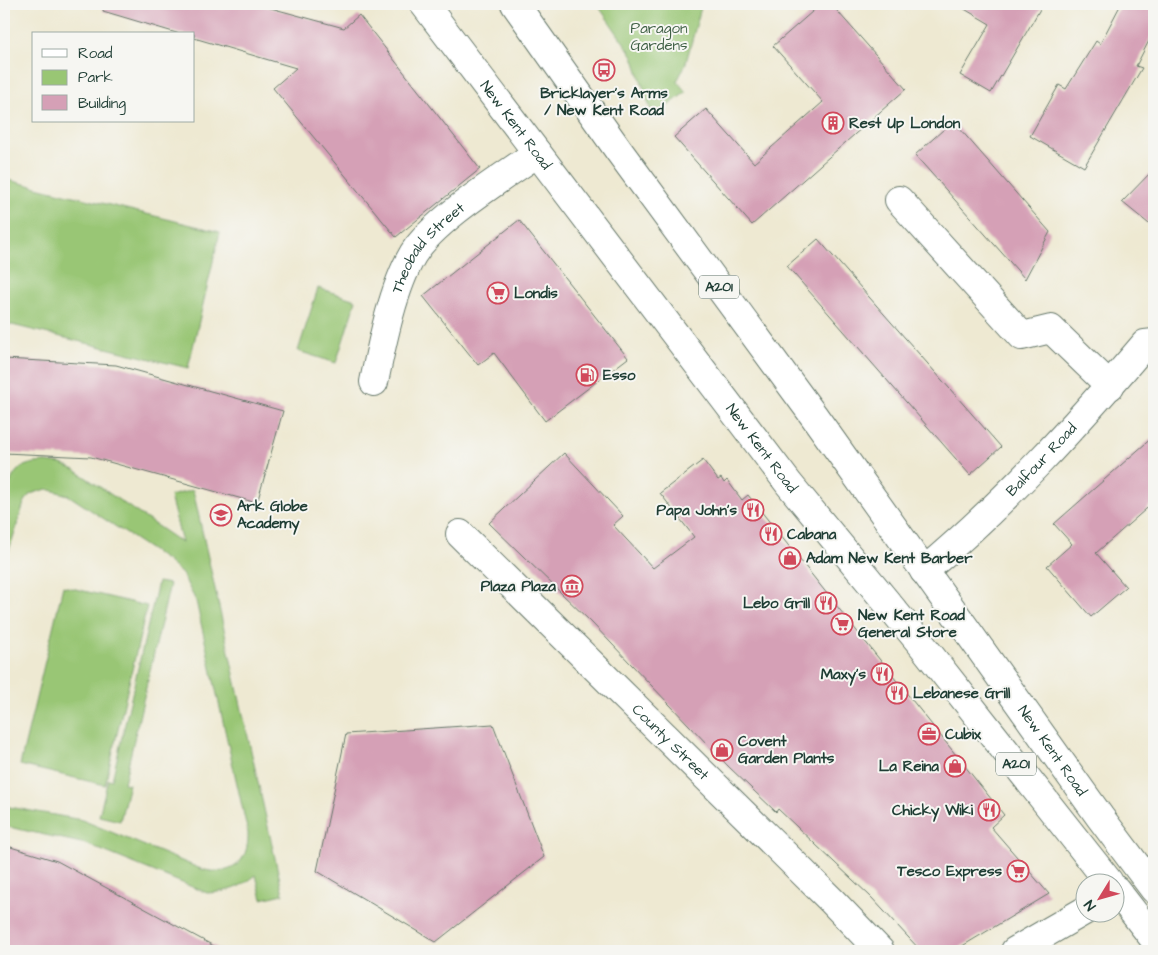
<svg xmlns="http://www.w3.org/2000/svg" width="1158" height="955" viewBox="0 0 1158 955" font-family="'Architects Daughter',sans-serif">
	<rect width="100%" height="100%" fill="#f6f6f2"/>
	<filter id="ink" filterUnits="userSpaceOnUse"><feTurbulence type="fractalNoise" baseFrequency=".02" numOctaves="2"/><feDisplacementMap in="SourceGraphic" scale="10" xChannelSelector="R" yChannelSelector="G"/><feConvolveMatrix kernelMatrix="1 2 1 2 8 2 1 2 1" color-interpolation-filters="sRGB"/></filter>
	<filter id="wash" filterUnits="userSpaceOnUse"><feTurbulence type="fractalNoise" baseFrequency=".0096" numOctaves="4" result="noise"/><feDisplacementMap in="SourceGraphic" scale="20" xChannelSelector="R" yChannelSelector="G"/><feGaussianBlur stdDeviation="1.12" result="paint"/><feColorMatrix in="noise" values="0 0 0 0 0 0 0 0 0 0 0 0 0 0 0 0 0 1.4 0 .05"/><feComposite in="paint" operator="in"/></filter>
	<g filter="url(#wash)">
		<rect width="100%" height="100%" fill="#eee9d2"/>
		<g fill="#99c674" stroke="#5c8254">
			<path d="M597,4H702L685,66L677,81L686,92L653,117L633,56Z"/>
			<path d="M4,179L220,232L188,368L4,323Z"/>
			<path d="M318,288L356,300L336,363L298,351Z"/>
			<path d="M46,462L61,464L75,470L182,543L170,496L193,490L283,894L262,899L256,875C240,888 228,892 207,893L86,844L4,826V806L82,820L201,869C230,877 249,864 248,833L196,601L182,574L166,560L68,495L47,489L30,494L24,503L4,566C4,540 0,490 17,471C25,463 36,463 46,462Z"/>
			<path d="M158,582L170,584L124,783L129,784L120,821L99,816L108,779L112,780Z"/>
			<path d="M63,586L147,606L105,785L20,765Z"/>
		</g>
		<g id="blocks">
			<g fill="#d5a0b6">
				<path d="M104,4H256L344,28L359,15L480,169L396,237L273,88L296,68L194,38V34H180L103,11Z"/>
				<path d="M821,4H831L906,89L752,225L674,137L706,109L754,163L823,102L773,46Z"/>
				<path d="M956,4H1043L991,93L960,75L990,24Z"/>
				<path d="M1121,4H1144L1154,9V31L1136,66L1142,68L1084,167L1030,136L1059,85L1066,89L1096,41L1100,44Z"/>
				<path d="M953,121L1050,232L1025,279L915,155Z"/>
				<path d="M1154,169V228L1122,202Z"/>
				<path d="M519,220L628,358L545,421L494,353L478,365L423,296Z"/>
				<path d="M818,239L1001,447L970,475L787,266Z"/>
				<path d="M4,359L116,365L283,411L257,503L91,457L4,453Z"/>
				<path d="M1154,436V502L1096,553L1126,587L1091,617L1047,566L1072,544L1054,524Z"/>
				<path d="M564,453L623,516L613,525L653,568L694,537L660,493L703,460L718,480L721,478L724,483L727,480L742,500L748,495L1004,815L991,827L1049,894L954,951H921L871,897L778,809L776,812L728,766L592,623L489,523Z"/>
				<path d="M493,724L544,857L436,942L317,871L346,734Z"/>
				<path d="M4,845L57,861L223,951H4Z"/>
			</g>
		</g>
	</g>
	<g filter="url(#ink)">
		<use href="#blocks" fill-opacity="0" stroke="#67796b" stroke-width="1"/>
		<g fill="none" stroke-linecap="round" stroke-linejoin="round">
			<g stroke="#67796b" stroke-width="30">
				<g id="street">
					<path d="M899,200L1022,336L1051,329L1110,386"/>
					<path id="s1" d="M374,382C382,343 393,288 413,254C435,219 502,178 537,153"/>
					<path id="s2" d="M460,534L832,901L880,951"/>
					<path id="s3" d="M924,571C1005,503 1077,424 1145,344L1154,343"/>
				</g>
			</g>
			<g stroke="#67796b" stroke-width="30">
				<path id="secondary" d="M1015,951L1086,910"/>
			</g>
			<g stroke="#67796b" stroke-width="30">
				<g id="highway">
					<path id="s4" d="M424,4L789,484L922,645L1109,882"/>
					<path id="s5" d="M515,4L619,151L814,416L1100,817L1154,889"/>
					<path d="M1116,890L1154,939"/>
				</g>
			</g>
			<use href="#street" stroke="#fff" stroke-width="28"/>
			<use href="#secondary" stroke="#fff" stroke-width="28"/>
			<use href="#highway" stroke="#fff" stroke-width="28"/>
		</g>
	</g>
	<defs>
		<g id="bus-ring" transform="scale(1.125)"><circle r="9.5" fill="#f6f6f2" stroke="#d1495b" stroke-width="1.5"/><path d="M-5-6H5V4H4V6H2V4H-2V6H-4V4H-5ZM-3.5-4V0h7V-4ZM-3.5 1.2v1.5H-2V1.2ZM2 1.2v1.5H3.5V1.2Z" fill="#d1495b"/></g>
		<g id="building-ring" transform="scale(1.125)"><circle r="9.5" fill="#f6f6f2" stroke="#d1495b" stroke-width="1.5"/><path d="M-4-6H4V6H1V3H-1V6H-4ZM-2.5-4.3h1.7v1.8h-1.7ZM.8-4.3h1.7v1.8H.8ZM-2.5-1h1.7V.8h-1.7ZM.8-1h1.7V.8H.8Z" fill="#d1495b"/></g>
		<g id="supermarket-ring" transform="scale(1.125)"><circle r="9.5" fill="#f6f6f2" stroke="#d1495b" stroke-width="1.5"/><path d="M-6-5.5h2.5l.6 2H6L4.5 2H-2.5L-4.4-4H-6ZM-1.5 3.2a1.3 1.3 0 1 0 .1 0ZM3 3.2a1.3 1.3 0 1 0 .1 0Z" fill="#d1495b"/></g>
		<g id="fuel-ring" transform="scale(1.125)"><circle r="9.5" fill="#f6f6f2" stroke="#d1495b" stroke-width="1.5"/><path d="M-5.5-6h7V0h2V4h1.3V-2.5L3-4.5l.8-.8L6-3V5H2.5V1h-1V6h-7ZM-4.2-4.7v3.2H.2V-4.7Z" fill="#d1495b"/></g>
		<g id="restaurant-ring" transform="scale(1.125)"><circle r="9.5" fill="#f6f6f2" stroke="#d1495b" stroke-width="1.5"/><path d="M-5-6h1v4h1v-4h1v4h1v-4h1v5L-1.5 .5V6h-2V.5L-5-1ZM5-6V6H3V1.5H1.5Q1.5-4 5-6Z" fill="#d1495b"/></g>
		<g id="school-ring" transform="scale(1.125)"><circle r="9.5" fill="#f6f6f2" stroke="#d1495b" stroke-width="1.5"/><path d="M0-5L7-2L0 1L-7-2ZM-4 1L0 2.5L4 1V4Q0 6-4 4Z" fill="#d1495b"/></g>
		<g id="shop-ring" transform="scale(1.125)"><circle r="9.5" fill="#f6f6f2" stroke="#d1495b" stroke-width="1.5"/><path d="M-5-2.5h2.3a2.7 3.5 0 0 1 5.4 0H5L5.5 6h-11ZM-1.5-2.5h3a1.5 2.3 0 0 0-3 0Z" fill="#d1495b"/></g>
		<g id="museum-ring" transform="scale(1.125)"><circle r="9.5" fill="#f6f6f2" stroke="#d1495b" stroke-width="1.5"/><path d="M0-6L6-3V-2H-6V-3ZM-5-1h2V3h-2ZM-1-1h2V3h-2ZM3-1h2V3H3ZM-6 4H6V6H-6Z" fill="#d1495b"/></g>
		<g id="office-ring" transform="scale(1.125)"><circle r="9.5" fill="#f6f6f2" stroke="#d1495b" stroke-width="1.5"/><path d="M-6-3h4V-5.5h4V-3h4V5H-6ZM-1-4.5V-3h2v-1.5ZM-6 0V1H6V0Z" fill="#d1495b"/></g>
	</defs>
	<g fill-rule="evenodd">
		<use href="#bus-ring" x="604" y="70"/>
		<use href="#building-ring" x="833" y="123"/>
		<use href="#supermarket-ring" x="498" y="293"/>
		<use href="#fuel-ring" x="587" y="375"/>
		<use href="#restaurant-ring" x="753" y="510"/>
		<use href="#school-ring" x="221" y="515"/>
		<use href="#restaurant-ring" x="771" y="534"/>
		<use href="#shop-ring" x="790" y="558"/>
		<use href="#museum-ring" x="572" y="586"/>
		<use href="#restaurant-ring" x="826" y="603"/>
		<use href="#supermarket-ring" x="842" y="624"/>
		<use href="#restaurant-ring" x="882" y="674"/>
		<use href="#restaurant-ring" x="897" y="693"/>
		<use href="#office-ring" x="929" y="734"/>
		<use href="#shop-ring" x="722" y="750"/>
		<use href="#shop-ring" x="955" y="766"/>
		<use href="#restaurant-ring" x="989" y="810"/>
		<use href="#supermarket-ring" x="1018" y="871"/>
	</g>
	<g text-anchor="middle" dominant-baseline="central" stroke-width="4" stroke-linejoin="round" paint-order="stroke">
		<g fill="#f6f6f2" stroke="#60746d" stroke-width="1">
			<rect x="699" y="275.5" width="40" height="23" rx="4"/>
			<rect x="996" y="752.5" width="40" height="23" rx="4"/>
		</g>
		<g font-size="14" font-weight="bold" fill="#1f3d34">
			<text x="719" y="287">A201</text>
			<text x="1016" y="764">A201</text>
		</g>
		<g font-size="15" fill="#3e5f44" stroke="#f6f6f2">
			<text x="659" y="28">Paragon<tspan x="659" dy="17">Gardens</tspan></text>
		</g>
		<g font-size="15" font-weight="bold" fill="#1f3d34" stroke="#f6f6f2" text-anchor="start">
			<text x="604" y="93" text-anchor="middle">Bricklayer's Arms<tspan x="604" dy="17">/ New Kent Road</tspan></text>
			<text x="849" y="123">Rest Up London</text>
			<text x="514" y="293">Londis</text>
			<text x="603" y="375">Esso</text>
			<text x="237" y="506">Ark Globe<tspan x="237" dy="17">Academy</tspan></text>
			<text x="737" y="510" text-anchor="end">Papa John's</text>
			<text x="787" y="534">Cabana</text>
			<text x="806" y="558">Adam New Kent Barber</text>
			<text x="556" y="586" text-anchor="end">Plaza Plaza</text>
			<text x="810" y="603" text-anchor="end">Lebo Grill</text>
			<text x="858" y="615">New Kent Road<tspan x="858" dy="17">General Store</tspan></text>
			<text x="866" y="674" text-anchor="end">Maxy's</text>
			<text x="913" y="693">Lebanese Grill</text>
			<text x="945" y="734">Cubix</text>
			<text x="738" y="741">Covent<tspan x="738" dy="17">Garden Plants</tspan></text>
			<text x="939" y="766" text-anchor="end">La Reina</text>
			<text x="973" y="810" text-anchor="end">Chicky Wiki</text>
			<text x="1002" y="871" text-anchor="end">Tesco Express</text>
		</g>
		<g font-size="15" fill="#1f3d34" stroke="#f6f6f2">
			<text stroke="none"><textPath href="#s4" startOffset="152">New Kent Road</textPath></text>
			<text stroke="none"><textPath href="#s1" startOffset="148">Theobald Street</textPath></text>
			<text stroke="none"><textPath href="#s4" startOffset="558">New Kent Road</textPath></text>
			<text stroke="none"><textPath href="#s3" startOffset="162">Balfour Road</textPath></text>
			<text stroke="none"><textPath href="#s2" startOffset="296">County Street</textPath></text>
			<text stroke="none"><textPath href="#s5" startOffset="920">New Kent Road</textPath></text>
		</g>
	</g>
	<rect width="1158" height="955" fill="none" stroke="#f6f6f2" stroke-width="20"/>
	<rect x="32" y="32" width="162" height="90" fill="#f6f6f2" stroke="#a0aca6"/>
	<rect x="42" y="49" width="25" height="8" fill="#ffffff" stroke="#a0aca6"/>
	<text x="78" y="58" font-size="15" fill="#1f3d34">Road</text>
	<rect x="42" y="70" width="25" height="15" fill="#99c674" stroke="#a0aca6"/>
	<text x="78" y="82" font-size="15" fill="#1f3d34">Park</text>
	<rect x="42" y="95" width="25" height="15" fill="#d5a0b6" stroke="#a0aca6"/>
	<text x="78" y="108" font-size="15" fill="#1f3d34">Building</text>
	<g transform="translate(1100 898) rotate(233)"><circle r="24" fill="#f6f6f2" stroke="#a0aca6"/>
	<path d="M0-4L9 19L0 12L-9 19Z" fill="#d1495b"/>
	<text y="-8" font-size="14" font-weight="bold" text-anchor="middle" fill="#1f3d34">N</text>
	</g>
</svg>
